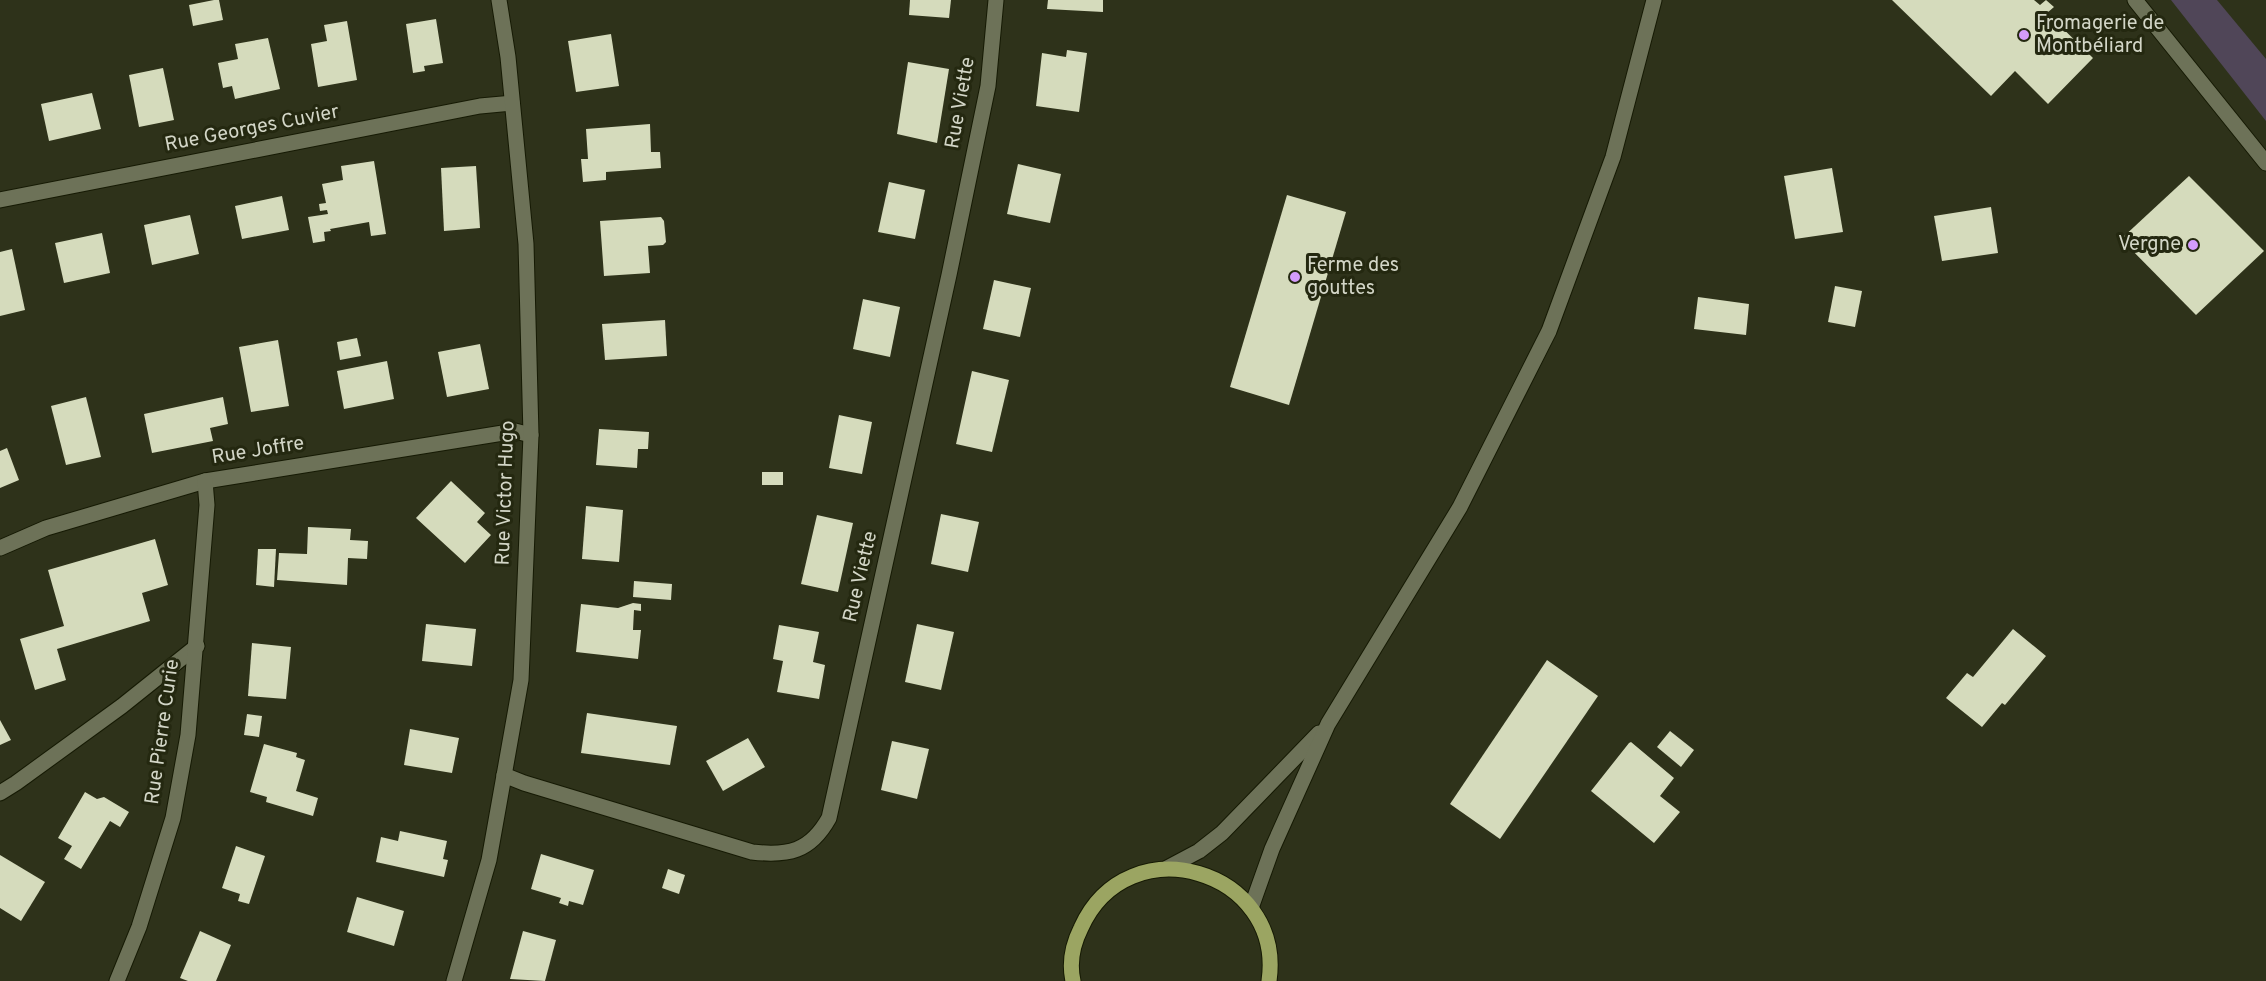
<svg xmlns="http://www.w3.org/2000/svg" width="2266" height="981" viewBox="0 0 2266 981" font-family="Overpass,sans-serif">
	<rect width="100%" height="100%" fill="#2e321a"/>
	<path fill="#504658" d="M2171,0H2217L2266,59V121Z"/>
	<g fill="#d5dbbc">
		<path d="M214,0H219L223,20L193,26L189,5Z"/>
		<path d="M910,0H951L949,18L909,15Z"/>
		<path d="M1048,0H1103V12L1047,9Z"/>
		<path d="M1892,0H2034L2040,5L2046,0L2054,7L2047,13L2093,58L2048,104L2015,71L1991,96Z"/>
		<path d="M436,19L443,63L424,66L425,71L413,73L406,24Z"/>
		<path d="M347,21L357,80L318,87L311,44L327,41L324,25Z"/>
		<path d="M611,34L619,86L576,92L568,41Z"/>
		<path d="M268,38L280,89L235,99L232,86L223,88L218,63L238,59L235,44Z"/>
		<path d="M1067,50L1087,53L1079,112L1036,106L1042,53L1066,57Z"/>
		<path d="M908,62L949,69L937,143L897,134Z"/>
		<path d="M163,68L174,120L139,127L129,75Z"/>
		<path d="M92,93L101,129L49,141L41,104Z"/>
		<path d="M650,124L651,152H660L661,168L606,172V180L583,182L581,159H588L586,129Z"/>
		<path d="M374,161L386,234L371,236L369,222L330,229L331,231L324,232L325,241L313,243L308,217L328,214L327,210L320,211L319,204L326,203L322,184L343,180L341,166Z"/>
		<path d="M1018,164L1061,174L1050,223L1007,214Z"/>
		<path d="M476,166L480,228L444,231L441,168Z"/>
		<path d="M1832,168L1843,232L1795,239L1784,176Z"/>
		<path d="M2189,176L2264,251L2196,315L2121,239Z"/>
		<path d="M889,182L925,190L915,239L878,232Z"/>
		<path d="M1287,195L1346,212L1289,405L1230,387Z"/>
		<path d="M282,196L289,230L242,239L235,206Z"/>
		<path d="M1991,207L1998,253L1942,261L1934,216Z"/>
		<path d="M190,215L199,254L152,265L144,225Z"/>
		<path d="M661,217L664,221L666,242L663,245L648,246L650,273L604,276L600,221Z"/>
		<path d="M102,233L110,273L64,283L55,243Z"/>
		<path d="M12,249L25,310L0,316V252Z"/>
		<path d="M994,280L1031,288L1020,337L983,329Z"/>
		<path d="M1835,286L1862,291L1855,327L1828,322Z"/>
		<path d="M1698,297L1749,304L1746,335L1694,329Z"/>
		<path d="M863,299L900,307L890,357L853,349Z"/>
		<path d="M665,320L667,356L605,360L602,324Z"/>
		<path d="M357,338L361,356L340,360L337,342Z"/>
		<path d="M278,340L289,406L251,412L239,347Z"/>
		<path d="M480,344L489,389L447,397L438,352Z"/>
		<path d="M387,361L394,399L344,409L337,371Z"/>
		<path d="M972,371L1009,380L992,452L956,444Z"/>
		<path d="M86,397L101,457L66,465L51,406Z"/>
		<path d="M223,397L228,424L210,428L213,441L152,453L144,414Z"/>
		<path d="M839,415L872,422L862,474L829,468Z"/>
		<path d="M599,429L649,432L648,449H638L637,468L596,465Z"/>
		<path d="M7,448L19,480L0,488V451Z"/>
		<rect x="762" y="472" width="21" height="13"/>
		<path d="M451,481L485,513L477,522L491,535L465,563L416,518Z"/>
		<path d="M586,506L623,510L619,562L582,559Z"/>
		<path d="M941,514L979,522L968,572L931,564Z"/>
		<path d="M817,515L853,523L838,592L801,584Z"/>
		<path d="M308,527L351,529L350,540L368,541L367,559L348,558L347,585L277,580L279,553L307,554Z"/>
		<path d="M155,539L168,585L142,593L150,621L57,649L66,680L35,690L20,639L64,626L48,570Z"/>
		<path d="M258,549H276L274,587L256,585Z"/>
		<path d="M634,581L672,584L671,600L633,597Z"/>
		<path d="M633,603L641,604V611L634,610L633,630H641L638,659L576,652L581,604L618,608Z"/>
		<path d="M426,624L476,629L472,666L422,661Z"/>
		<path d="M917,624L954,632L941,690L905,682Z"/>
		<path d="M779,625L819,632L813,662L825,665L819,699L777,692L783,661L773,659Z"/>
		<path d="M2013,629L2046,656L2005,705L2002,703L1982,727L1946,698L1967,673L1973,677Z"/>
		<path d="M252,643L291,647L286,699L248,696Z"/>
		<path d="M1547,660L1598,696L1500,839L1450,804Z"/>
		<path d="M587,713L677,726L670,765L581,753Z"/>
		<path d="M247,714L262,716L259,737L244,735Z"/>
		<path d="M0,720L11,740L0,745Z"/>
		<path d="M410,729L459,738L452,773L404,765Z"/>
		<path d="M1670,731L1694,750L1681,767L1657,747Z"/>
		<path d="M748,738L765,767L723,791L706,761Z"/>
		<path d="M892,741L929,749L917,799L881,790Z"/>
		<path d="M1631,742L1674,778L1660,796L1680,812L1654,843L1591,791L1629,743Z"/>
		<path d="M264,744L297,753L296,757L305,760L296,791L318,798L313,816L266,802L267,797L250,792Z"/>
		<path d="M85,792L97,799L104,797L129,812L120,827L110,821L81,869L64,859L72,846L58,838Z"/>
		<path d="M400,831L447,841L443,859L448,860L444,877L376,862L381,837L398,841Z"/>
		<path d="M236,846L265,856L249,904L238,901L240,894L222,888Z"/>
		<path d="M541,854L594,870L583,905L569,901L568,906L559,903L561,898L531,889Z"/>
		<path d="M0,855L45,882L21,921L0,908Z"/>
		<path d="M668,869L685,875L679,894L662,888Z"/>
		<path d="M357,897L404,911L394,946L347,932Z"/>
		<path d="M200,931L231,945L216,981H188L180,978Z"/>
		<path d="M523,931L556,940L545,981L510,979Z"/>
	</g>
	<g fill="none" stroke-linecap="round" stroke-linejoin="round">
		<g stroke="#161a04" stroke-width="17">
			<g id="minor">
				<path d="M0,200L480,106L512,103"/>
				<path d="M0,548L46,528L205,481L503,433L515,431L531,435"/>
				<path d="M504,775L524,783L752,852C788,856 810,852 829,818L949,275L988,86L996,0"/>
				<path d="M0,793L16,783L122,706L197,646"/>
				<path d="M117,981L139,927L173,818L188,735L207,505L205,481"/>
				<path d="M454,981L489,860L521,680L531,435L526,244L508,57L499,0"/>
			</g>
		</g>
		<g stroke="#161a04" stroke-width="17">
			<g id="secondary">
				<path d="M2135,0L2266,163"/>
				<path d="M1167,868L1199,851L1222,833L1319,733"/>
				<path d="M1251,908L1272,849L1328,724L1460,507L1549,331L1613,157L1654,0"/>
			</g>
		</g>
		<g stroke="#161a04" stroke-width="17">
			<path id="primary" d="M1073,981C1069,963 1073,944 1081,928C1128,823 1285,870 1269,981"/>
		</g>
		<use href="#minor" stroke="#6d7258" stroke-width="15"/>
		<use href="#secondary" stroke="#6d7258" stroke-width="15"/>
		<use href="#primary" stroke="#9ba562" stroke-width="15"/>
	</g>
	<g fill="#d49cfc" stroke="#242810" stroke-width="2">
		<circle cx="2024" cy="35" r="6"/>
		<circle cx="2193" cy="245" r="6"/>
		<circle cx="1295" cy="277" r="6"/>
	</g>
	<g text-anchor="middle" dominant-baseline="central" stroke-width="6" stroke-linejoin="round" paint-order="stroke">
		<g font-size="20" fill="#d3d6c7" stroke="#242810" text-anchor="start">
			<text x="2036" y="24">Fromagerie de<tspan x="2036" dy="23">Montbéliard</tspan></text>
			<text x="2181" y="245" text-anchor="end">Vergne</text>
			<text x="1307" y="266">Ferme des<tspan x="1307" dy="23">gouttes</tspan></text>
		</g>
		<g font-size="20" fill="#d3d6c7" stroke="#242810">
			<text transform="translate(961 103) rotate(-80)">Rue Viette</text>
			<text transform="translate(252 129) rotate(-11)">Rue Georges Cuvier</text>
			<text transform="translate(258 451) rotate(-9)">Rue Joffre</text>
			<text transform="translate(506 493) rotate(-88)">Rue Victor Hugo</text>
			<text transform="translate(861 577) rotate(-77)">Rue Viette</text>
			<text transform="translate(163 732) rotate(-82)">Rue Pierre Curie</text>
		</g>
	</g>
</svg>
